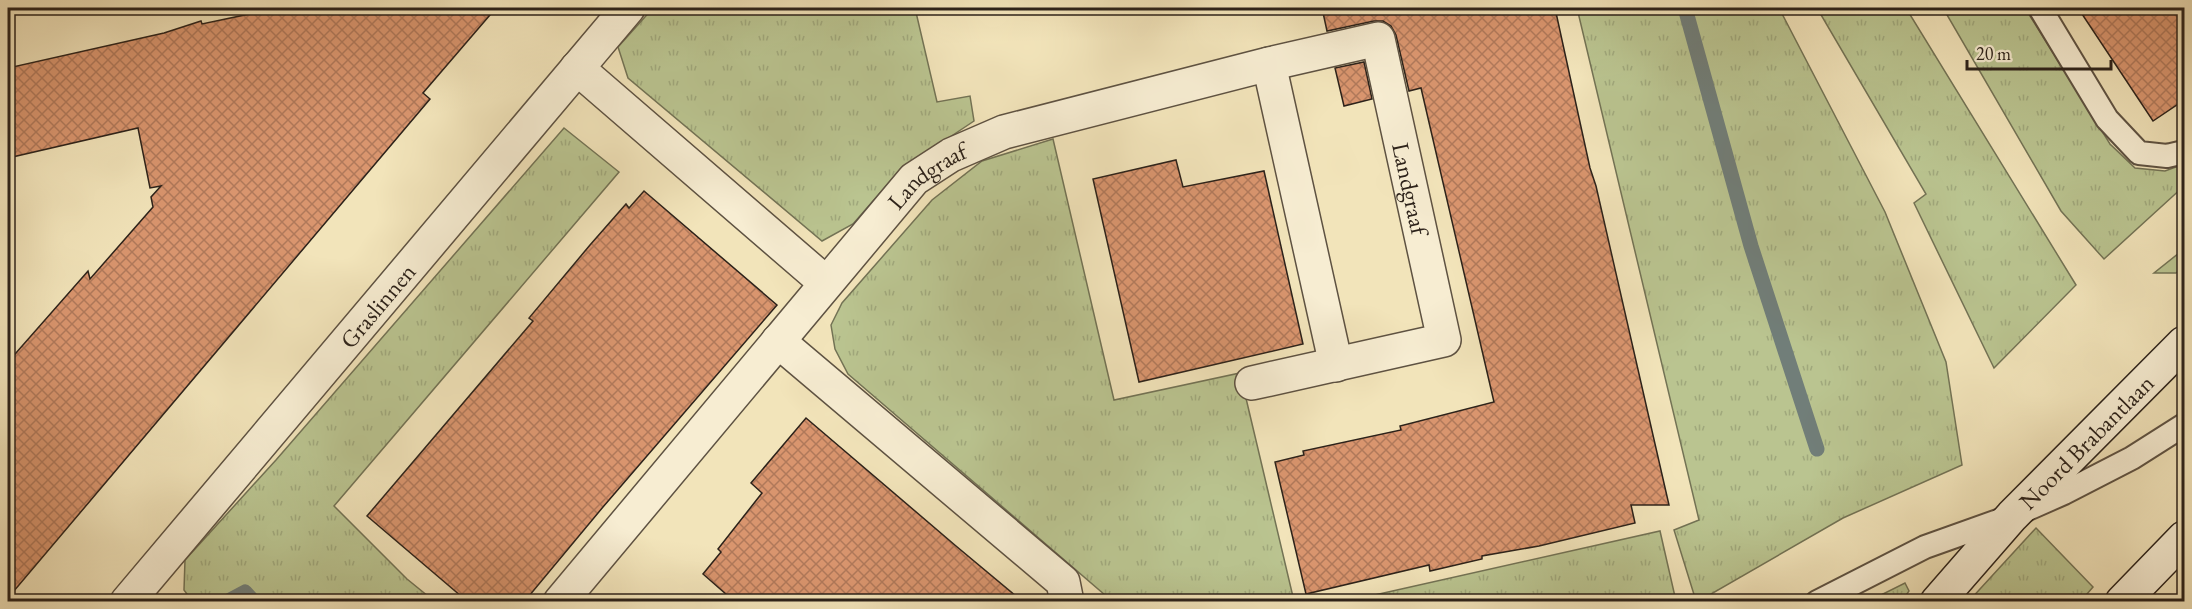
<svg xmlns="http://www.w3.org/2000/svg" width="2192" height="609" viewBox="0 0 2192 609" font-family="'EB Garamond',serif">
	<defs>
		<pattern id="grass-tufts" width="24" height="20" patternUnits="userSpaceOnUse" patternTransform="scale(1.5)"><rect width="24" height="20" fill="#bac490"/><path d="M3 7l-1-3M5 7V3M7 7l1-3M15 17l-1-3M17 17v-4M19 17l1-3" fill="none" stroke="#a0a87c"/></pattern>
		<pattern id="building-cross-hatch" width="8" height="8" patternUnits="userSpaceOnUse" patternTransform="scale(1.5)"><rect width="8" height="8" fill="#d9956e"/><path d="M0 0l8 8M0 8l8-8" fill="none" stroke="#b0795a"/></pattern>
	</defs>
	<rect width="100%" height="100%" fill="#f2e4ba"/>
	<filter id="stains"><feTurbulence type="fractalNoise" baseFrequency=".00333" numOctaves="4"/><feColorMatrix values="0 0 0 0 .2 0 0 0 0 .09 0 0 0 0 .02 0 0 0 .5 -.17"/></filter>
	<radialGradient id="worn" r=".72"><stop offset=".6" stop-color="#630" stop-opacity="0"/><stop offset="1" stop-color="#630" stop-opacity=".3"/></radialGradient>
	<g fill="url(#grass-tufts)" stroke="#737355" stroke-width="1.5">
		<path d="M653,8H915L937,102L970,96L974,121L899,171L853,224L822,241L628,78L618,47Z"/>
		<path d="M1577,8H1779L1885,212L1946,362L1962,465L1843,518L1699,601H1696L1674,530L1699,520Z"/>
		<path d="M1817,8H1906L2076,285L1994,368L1914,203L1926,194Z"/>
		<path d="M1943,8H2025L2110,144L2135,168L2165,171L2184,164V186L2104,259L2061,211Z"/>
		<path d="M564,128L619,172L334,506L407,579L434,601H192L184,590L185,560L276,460Z"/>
		<path d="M1053,139L1114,400L1240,373L1294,601H1112L848,374L835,349L831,325L842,303L932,200L982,161Z"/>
		<path d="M2184,249V267L2176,273H2154Z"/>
		<path d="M2036,528L2093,587L2081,601H1969Z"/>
		<path d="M1660,531L1676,601L1568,602L1567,599L1560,602L1348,601Z"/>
		<path d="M1905,583L1909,591L1902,601H1869Z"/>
	</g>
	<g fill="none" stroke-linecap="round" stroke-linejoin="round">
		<g stroke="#717e79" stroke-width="15">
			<path d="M1685,8L1751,246L1817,449"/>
			<path d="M230,600L245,592L254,602"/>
		</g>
	</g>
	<g fill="url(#building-cross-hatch)" stroke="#2c221a" stroke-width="1.5">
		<path d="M278,8H496L423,93L430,99L8,598V362L88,271L90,279L153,207L151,197L161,186L150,188L138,128L8,158V68L164,33L201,21L202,24Z"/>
		<path d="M1322,8H1555L1590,168L1596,186L1669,505H1631L1635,523L1539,546L1482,556V559L1430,571L1429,565L1306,594L1275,462L1304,455L1303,451L1401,430L1400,426L1494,402L1421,88L1409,91L1396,35L1391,26L1383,21H1374L1327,31Z"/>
		<path d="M2078,8H2184V100L2153,121Z"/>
		<path d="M1364,62L1372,99L1344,106L1335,68Z"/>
		<path d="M1176,160L1183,187L1264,171L1303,344L1139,382L1093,179Z"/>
		<path d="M644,191L777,305L603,507L524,602H468L367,516L533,321L529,318L590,245L626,204L629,208Z"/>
		<path d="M806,418L956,546L1023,602H735L703,574L721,552L718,549L762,493L751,483Z"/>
	</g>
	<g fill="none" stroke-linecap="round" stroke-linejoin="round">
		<g stroke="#5e5242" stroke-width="26">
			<g id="service">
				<path d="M2040,8L2107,119L2139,153L2167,156L2184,152"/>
				<path d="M1817,602L1925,547L2012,516L2064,493L2132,458L2184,425"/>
			</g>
		</g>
		<g stroke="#5e5242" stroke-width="36">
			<g id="minor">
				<path d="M1269,64L1336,365"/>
				<path d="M577,68L826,283"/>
				<path d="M778,341L1063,582L1067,602"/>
				<path id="s1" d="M127,602L628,8"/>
				<path id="s2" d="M560,602L914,179L951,155L1004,132L1269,64L1378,39L1444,340L1252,383"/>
			</g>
		</g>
		<g stroke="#2c221a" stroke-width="36">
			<g id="secondary">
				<path id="s3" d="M1937,602L2012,516L2184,343"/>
				<path d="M2122,602L2184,538"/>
			</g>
		</g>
		<use href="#service" stroke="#f7edd2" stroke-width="22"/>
		<use href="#minor" stroke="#f7edd2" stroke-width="33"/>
		<use href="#secondary" stroke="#f7edd2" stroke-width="33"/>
	</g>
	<g text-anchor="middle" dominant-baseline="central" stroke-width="4.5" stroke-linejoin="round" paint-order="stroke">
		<g font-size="24" fill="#2c221a" stroke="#f7edd2">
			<text stroke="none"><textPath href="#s2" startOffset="564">Landgraaf</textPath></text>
			<text stroke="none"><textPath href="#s2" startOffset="1192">Landgraaf</textPath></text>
			<text stroke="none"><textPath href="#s1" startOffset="388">Graslinnen</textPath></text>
			<text stroke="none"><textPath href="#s3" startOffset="219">Noord Brabantlaan</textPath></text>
		</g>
	</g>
	<rect width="2192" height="609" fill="none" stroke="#f2e4ba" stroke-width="30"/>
	<rect x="9" y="9" width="2174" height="591" fill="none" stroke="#2c221a" stroke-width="3"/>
	<rect x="15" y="15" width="2162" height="579" fill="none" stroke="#2c221a" stroke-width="1.5"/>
	<path d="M1967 60v9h144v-9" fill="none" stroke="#2c221a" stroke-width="3"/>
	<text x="1976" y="60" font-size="18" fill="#2c221a" stroke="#f7edd2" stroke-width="4.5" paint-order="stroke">20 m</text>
	<rect width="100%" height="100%" filter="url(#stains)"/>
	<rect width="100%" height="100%" fill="url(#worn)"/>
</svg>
